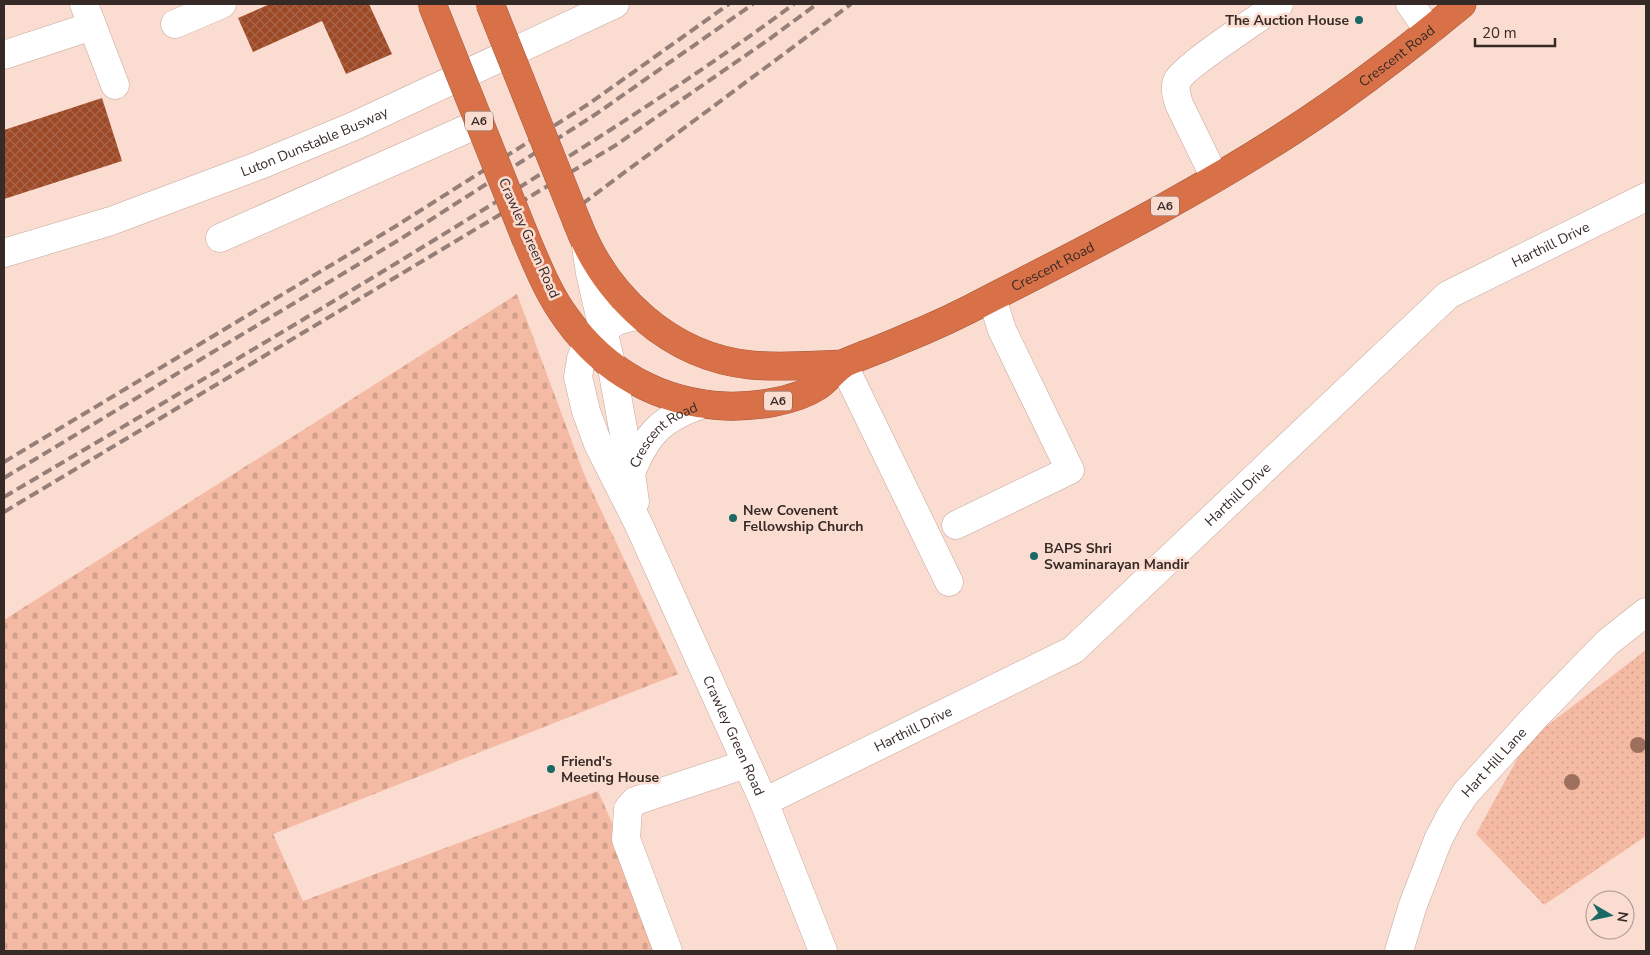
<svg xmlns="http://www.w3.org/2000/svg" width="1650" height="955" viewBox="0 0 1650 955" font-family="'Nunito Sans',sans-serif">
	<defs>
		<pattern id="cemetery-stones" width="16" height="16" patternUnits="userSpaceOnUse" patternTransform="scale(1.25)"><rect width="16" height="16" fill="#f5baa3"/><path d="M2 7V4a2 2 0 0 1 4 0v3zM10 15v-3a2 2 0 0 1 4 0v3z" fill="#d3a08c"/></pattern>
		<pattern id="park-dots" width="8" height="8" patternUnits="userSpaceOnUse" patternTransform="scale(1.25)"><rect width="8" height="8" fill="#f5baa3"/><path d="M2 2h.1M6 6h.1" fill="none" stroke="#d3a08c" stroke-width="1.8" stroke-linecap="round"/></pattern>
		<pattern id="building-cross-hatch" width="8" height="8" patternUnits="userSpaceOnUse" patternTransform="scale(1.25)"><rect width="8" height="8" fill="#9e4926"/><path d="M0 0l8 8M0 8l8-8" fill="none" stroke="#a7664c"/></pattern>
	</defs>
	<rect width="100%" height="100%" fill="#fbdcd0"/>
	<path fill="url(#cemetery-stones)" d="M517,294L584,474L678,674L273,834L303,901L598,791L668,951H4V620Z"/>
	<path fill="url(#park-dots)" d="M1646,650V836L1544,905L1476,834L1527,741Z"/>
	<g fill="url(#building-cross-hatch)">
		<path d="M270,4H369L392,54L346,74L322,21L253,52L238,18Z"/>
		<path d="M102,98L122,161L4,199V130Z"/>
	</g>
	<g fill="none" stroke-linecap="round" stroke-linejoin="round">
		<g stroke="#c4a79c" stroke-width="29">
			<g id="minor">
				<path d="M84,4L115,85"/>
				<path d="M1410,4L1429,31"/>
				<path d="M175,24L222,4"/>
				<path d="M4,55L92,26"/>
				<path d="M1215,178L1179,104C1177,97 1174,88 1177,81C1183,67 1262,16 1279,4"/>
				<path d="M220,238L480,123"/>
				<path d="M586,246L590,273L612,368L631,473L635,502"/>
				<path id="s1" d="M4,253L111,221L260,165L354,126L615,4"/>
				<path id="s2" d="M640,316L631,317L617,321L603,329L587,343L581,359L578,377L586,411L598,444L638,523L764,802L823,951"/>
				<path d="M843,364L949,582"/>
				<path id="s3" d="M631,473C647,433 662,418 703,404"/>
				<path d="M956,525L1070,470L1002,330L992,298"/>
				<path id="s4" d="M764,802L1073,650L1448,295L1646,197"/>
				<path d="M668,951L626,839L628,809L635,801L746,764"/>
				<path id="s5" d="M1399,951L1413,905L1438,840L1451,815L1465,794L1535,717L1608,642L1646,612"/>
			</g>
		</g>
		<g stroke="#a0583c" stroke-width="29">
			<g id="highway">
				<path d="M577,222C605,296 670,357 751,365C782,368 813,365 843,364"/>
				<path id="s6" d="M526,239C538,267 549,295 567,319C605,372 660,403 725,406C753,407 794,402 818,386C827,380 834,370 843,364C849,360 858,358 864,355C878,350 892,344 906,338C936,326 965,312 993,297C1109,238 1226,178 1332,104C1377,72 1420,39 1462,4"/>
			</g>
		</g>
		<use href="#minor" stroke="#fff" stroke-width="28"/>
		<use href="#highway" stroke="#d97148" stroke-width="28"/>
		<g stroke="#957f78" stroke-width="4" stroke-dasharray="10 5" stroke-linecap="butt">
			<path d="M582,204L851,4"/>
			<path d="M4,462L396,226L590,103L729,4"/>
			<path d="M4,478L402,238L596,114L753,4"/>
			<path d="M4,497C160,405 316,313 470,218C580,150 690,81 794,4"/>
			<path d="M4,512L616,145L768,40L817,4"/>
		</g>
		<g stroke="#a0583c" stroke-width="29" stroke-linecap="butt">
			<g id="highway-bridge">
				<path d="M432,4L526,239"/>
				<path d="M490,4L577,222"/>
			</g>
		</g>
		<use href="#highway-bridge" stroke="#d97148" stroke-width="28"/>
	</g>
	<g fill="#9d705e">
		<circle cx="1638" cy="745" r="8"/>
		<circle cx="1572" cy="782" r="8"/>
	</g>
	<g fill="#1b6865" stroke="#fbdcd0" stroke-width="2">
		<circle cx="1359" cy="20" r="5"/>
		<circle cx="733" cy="518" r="5"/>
		<circle cx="1034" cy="556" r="5"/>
		<circle cx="551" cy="769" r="5"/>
	</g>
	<g text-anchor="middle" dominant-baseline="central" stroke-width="5" stroke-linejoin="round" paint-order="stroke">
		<g fill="#fbdcd0" stroke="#715f59" stroke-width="1">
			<rect x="465" y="111.5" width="28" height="19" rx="4"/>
			<rect x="1151" y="196.5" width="28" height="19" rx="4"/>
			<rect x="764" y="391.5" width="28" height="19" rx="4"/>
		</g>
		<g font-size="12" font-weight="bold" fill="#362a26">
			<text x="479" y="121">A6</text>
			<text x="1165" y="206">A6</text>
			<text x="778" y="401">A6</text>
		</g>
		<g font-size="14" font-weight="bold" fill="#362a26" stroke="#fbdcd0" text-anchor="start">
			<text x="1349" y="20" text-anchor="end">The Auction House</text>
			<text x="743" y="510">New Covenent<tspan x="743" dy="16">Fellowship Church</tspan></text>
			<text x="1044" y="548">BAPS Shri<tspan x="1044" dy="16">Swaminarayan Mandir</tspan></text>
			<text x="561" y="761">Friend's<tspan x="561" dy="16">Meeting House</tspan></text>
		</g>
		<g font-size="14" fill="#362a26" stroke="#fbdcd0">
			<text stroke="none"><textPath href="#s6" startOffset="1042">Crescent Road</textPath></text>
			<text stroke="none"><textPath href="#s1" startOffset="330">Luton Dunstable Busway</textPath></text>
			<text transform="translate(529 238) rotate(66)">Crawley Green Road</text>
			<text stroke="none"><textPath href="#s4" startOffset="975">Harthill Drive</textPath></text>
			<text stroke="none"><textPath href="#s6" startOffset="638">Crescent Road</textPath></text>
			<text stroke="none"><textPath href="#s3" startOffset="52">Crescent Road</textPath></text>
			<text stroke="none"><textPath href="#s4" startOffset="571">Harthill Drive</textPath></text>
			<text stroke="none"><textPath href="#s4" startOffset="166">Harthill Drive</textPath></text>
			<text stroke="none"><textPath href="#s2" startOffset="488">Crawley Green Road</textPath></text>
			<text stroke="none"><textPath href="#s5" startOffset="214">Hart Hill Lane</textPath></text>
		</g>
	</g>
	<rect width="1650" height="955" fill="none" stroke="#362a26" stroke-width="10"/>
	<g transform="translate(1610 915) rotate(99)"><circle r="24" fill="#fbdcd0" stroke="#ac958c"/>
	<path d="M0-4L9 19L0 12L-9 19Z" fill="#1b6865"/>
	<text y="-8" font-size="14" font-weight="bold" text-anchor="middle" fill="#362a26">N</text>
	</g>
	<path d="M1475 38v8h80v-8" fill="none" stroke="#362a26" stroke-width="2.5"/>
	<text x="1482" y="38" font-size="15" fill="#362a26" stroke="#fbdcd0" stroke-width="4" paint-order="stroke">20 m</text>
</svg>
